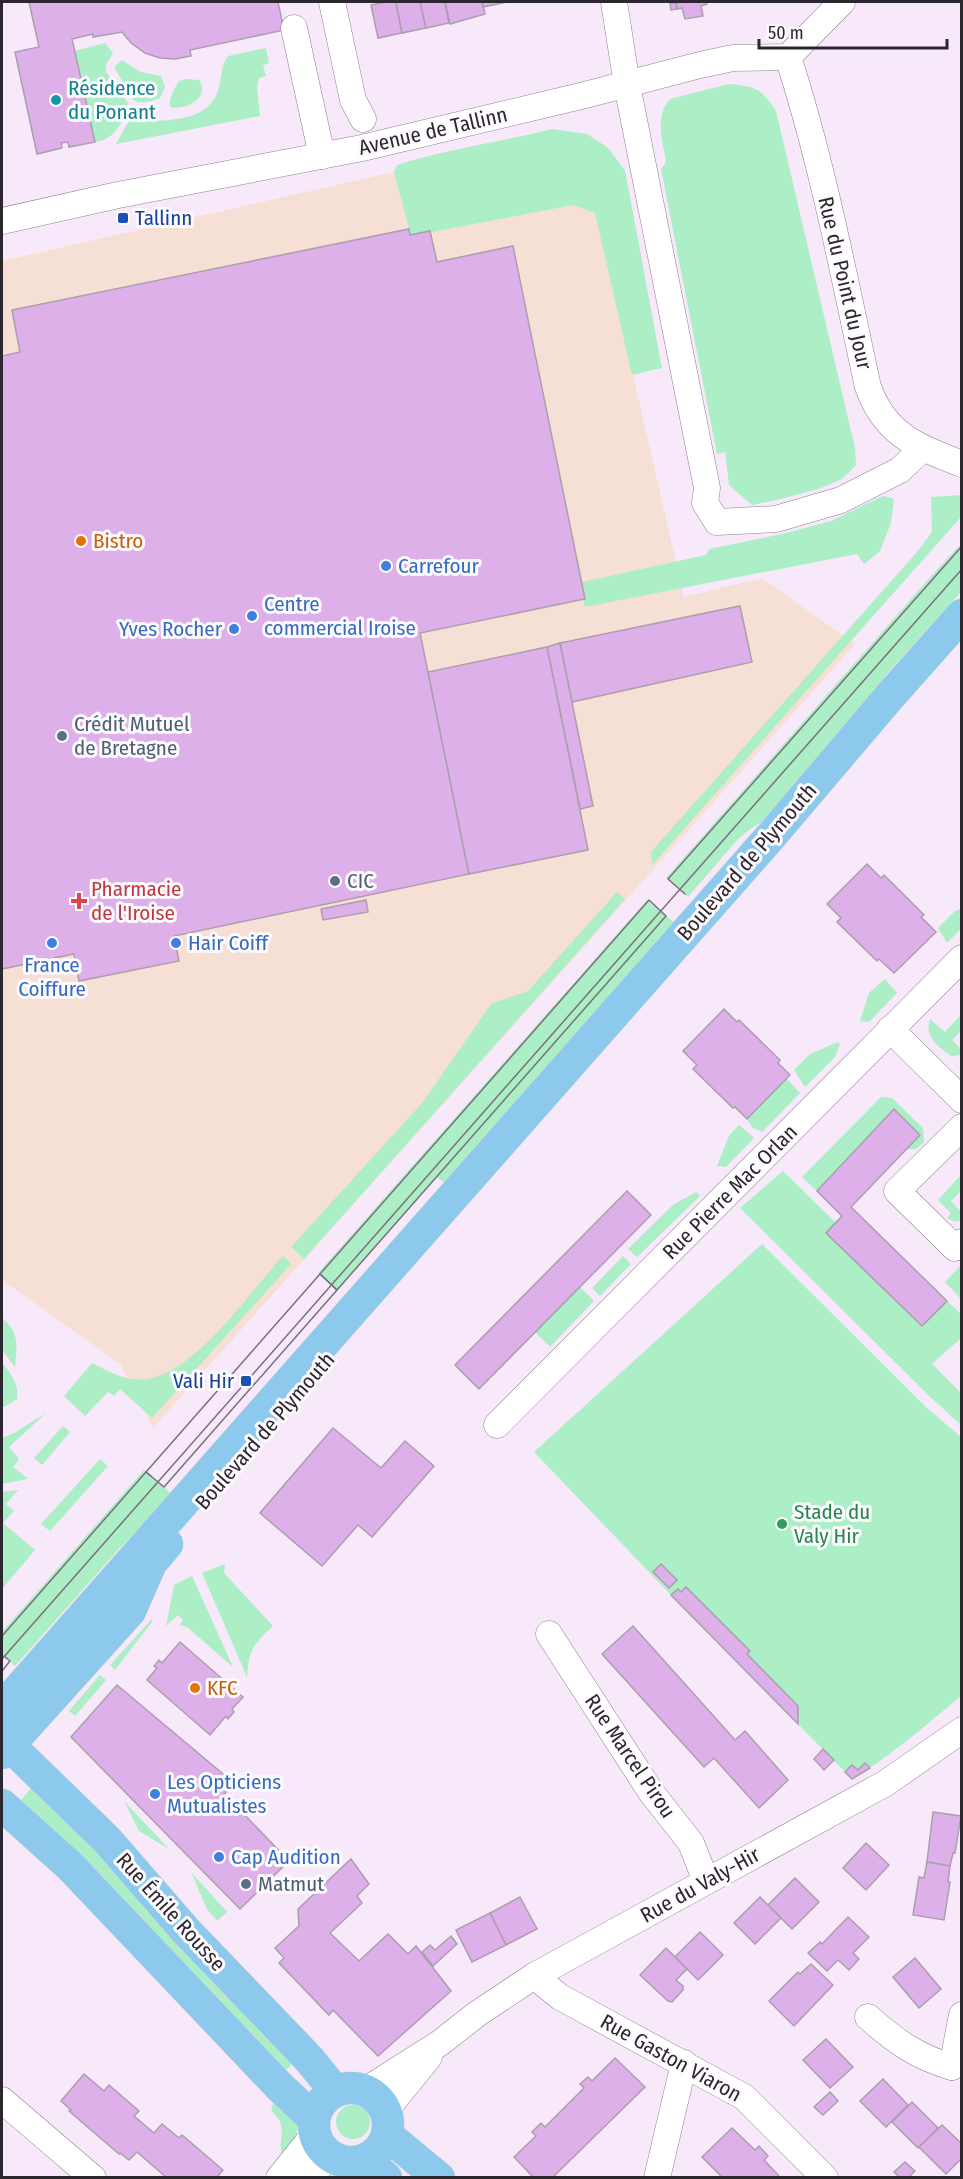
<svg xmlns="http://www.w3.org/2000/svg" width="963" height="2179" viewBox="0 0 963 2179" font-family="'Fira Sans Condensed',sans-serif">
	<rect width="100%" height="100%" fill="#f7e9fa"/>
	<path fill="#f6dfd4" d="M394,172L411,236L574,205L596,213L684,597L762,578L855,644L153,1428L121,1365L2,1280V261Z"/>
	<g fill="#aceec5">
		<path d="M105,43L113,53L106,65V72L128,103C123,122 116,139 95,142L75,51Z"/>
		<path d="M266,48L269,63L263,65L266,76L259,78L257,87L260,116L116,144L131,117L141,109L146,110L159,121C183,119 212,116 219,87C222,76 221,65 228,56Z"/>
		<path d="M122,60L141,72L161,76L165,87L160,98C152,102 141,104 133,100L114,67Z"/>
		<path d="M186,79L199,80C211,97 186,111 170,107C169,97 174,89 179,81Z"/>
		<path d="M729,84C755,86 762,89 776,111L855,448L856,465L842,479L821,488L785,498L752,505L729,485L725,452L717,454L661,169L666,162C663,141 654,117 670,99Z"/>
		<path d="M552,129L587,134L607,147L625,170L662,368L632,375L595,213L574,205L411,236L394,172L397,165C448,149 501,142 552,129Z"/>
		<path d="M961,495V517L652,865L651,852L917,552L932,532L931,497Z"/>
		<path d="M883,496L894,499L891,523L880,551L864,564L857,554L585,607L578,583L706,555L709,549L782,534L831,521Z"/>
		<path d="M961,544V592L886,675L860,711L775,814L753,827L738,839L688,897L666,878L940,566Z"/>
		<path d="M617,892L625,899L304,1259L291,1247L423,1102L491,1004L528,991Z"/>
		<path d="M647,900L676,924L447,1185L437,1177L337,1290L318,1273Z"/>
		<path d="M961,908V929L947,943L938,928L954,912Z"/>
		<path d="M885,979L897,993L869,1022L860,1021L869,993Z"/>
		<path d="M961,1015V1031L952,1040L961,1049V1055L951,1056C937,1046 924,1036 930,1019L945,1032Z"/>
		<path d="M838,1042L840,1044L835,1057L805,1087L794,1070L810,1054Z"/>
		<path d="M786,1078L800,1093L762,1132L752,1127L747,1119Z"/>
		<path d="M881,1097L892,1098L923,1128L924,1142L916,1149L905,1150L920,1135L894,1110L817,1191L802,1177Z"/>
		<path d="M739,1125L754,1138L726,1167L717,1166L729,1136Z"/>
		<path d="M783,1171L836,1223L826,1233L921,1326L947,1301L961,1314V1338L932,1364L961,1393V1425L926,1393L740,1208Z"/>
		<path d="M961,1175V1191L951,1201L961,1212V1220L955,1222L947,1218L951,1213L938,1200Z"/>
		<path d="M696,1192L700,1196L637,1257L628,1249L673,1205Z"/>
		<path d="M762,1244L927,1408L961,1437V1696C926,1725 891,1756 852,1779L671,1595L534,1452Z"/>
		<path d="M283,1256L291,1264L152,1418L120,1389L114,1396L108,1392L85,1416L64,1396L92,1363C110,1372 127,1382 148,1379C198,1370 249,1293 283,1256Z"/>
		<path d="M623,1256L631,1264L600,1296L592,1288Z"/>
		<path d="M961,1265V1299L945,1282Z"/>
		<path d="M580,1287L594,1301L550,1347L535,1332Z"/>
		<path d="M2,1319C20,1330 17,1348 15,1367L2,1350Z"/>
		<path d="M2,1362C11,1374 19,1384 17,1399L4,1407L2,1406Z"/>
		<path d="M46,1413L9,1447L19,1459L13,1467L28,1479L2,1484V1438L14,1433Z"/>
		<path d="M63,1426L70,1432L42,1465L34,1458Z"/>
		<path d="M100,1459L108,1466L50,1531L41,1524Z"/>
		<path d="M144,1470L173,1495L118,1550L15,1666L2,1654V1632Z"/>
		<path d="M18,1490L6,1504L14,1511L3,1523L35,1550L2,1589V1492Z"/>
		<path d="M225,1564L224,1573L273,1626C253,1645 249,1649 247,1677L202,1573Z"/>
		<path d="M192,1576L233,1667L187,1627L180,1625L183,1620L178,1615L166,1626L174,1585Z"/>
		<path d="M152,1619V1622L115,1670L110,1665Z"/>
		<path d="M100,1675L106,1680L75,1716L69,1711Z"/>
		<path d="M33,1786L51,1800L296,2060L284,2072L69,1845L21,1800Z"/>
		<path d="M124,1801L169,1849L139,1831Z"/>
		<path d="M191,1872L227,1912L217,1921L207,1909Z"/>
		<path d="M278,2099L298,2123C297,2137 292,2147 283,2157C277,2146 285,2134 280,2122C279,2118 274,2114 271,2110L273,2104Z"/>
		<circle cx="353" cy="2122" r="17"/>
	</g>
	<g fill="#deb0ea" stroke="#ab9eae" stroke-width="1.5">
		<path d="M29,2H278L284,30L190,50L191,56L175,59L160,58L145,53L131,43L122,32L93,37V34L72,39L95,142L69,147L68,142L61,143L62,148L37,154L15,52L39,47Z"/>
		<path d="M385,2H396L402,33L378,38L371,5Z"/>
		<path d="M396,2H420L426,28L402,33Z"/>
		<path d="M420,2H445L449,23L426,28Z"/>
		<path d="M445,2H482L485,14L450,24Z"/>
		<path d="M482,2H507L483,7Z"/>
		<path d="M683,2H707V4L701,6L703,16L685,19L682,8L677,9L676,3Z"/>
		<path d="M670,3H676L677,9L671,10Z"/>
		<path d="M409,229L410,235L430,231L437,262L513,246L585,599L420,633L469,874L174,936L179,961L79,981L74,954L2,969V356L20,352L12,310Z"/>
		<path d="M740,606L752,662L572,702L560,643Z"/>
		<path d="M560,643L593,806L580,809L547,647Z"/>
		<path d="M547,647L588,850L469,874L428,672Z"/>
		<path d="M867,864L881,878L884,875L924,915L921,917L936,932L894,973L879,959L877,961L837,922L841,918L827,904Z"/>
		<path d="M366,900L368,912L323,920L321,909Z"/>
		<path d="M724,1009L737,1022L739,1020L780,1060L778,1063L790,1075L747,1119L735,1107L733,1108L693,1069L697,1065L683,1051Z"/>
		<path d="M894,1109L920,1135L851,1207L947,1301L922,1326L826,1233L842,1216L817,1191Z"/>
		<path d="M627,1191L651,1215L479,1389L455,1365Z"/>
		<path d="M333,1428L381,1468L405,1441L434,1466L372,1537L358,1525L322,1566L260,1513Z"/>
		<path d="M661,1564L677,1580L669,1588L653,1572Z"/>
		<path d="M686,1587L750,1651L747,1654L798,1706V1724L671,1595L678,1589L681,1592Z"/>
		<path d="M633,1626L735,1740L745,1731L788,1780L759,1808L714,1758L704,1767L602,1654Z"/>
		<path d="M180,1642L243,1697L232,1709L234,1712L228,1719L226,1716L210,1735L147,1680L157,1668L154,1666L159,1660L162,1663Z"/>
		<path d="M117,1685L235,1784L223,1795L234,1807L236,1806L289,1861L240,1909L71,1737Z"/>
		<path d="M823,1749L834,1760L824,1770L814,1759Z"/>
		<path d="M865,1763L870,1768L852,1779L845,1772L852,1765L858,1770Z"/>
		<path d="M933,1812L961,1816L955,1853H953L950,1866L927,1862Z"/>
		<path d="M866,1843L889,1865L866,1890L843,1868Z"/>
		<path d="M351,1859L369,1884L357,1896L362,1903L330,1933L359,1961L388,1934L408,1954L416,1946L451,1991L378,2056L333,2010L329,2015L279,1963L284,1958L275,1948L299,1926L298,1909Z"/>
		<path d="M927,1862L950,1866L948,1882H950L944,1920L913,1915L919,1877L924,1878Z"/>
		<path d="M795,1878L819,1902L792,1929L768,1905Z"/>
		<path d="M520,1897L537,1929L506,1945L490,1913Z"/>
		<path d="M760,1897L781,1918L755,1944L734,1923Z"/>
		<path d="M490,1913L506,1945L472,1962L456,1930Z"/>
		<path d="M848,1917L869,1937L853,1953L859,1959L849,1970L838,1960L827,1971L808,1953L820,1942L822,1944Z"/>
		<path d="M700,1932L723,1955L698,1980L675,1957Z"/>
		<path d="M451,1936L457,1944L433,1966L422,1952L430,1945L435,1950Z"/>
		<path d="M666,1948L687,1969L676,1980L683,1986V1990L672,2002L668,2001L640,1975Z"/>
		<path d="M915,1958L941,1989L919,2008L893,1977Z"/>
		<path d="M811,1964L833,1985L794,2026L769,2001L798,1972L800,1974Z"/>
		<path d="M826,2039L853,2067L830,2088L803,2060Z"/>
		<path d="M615,2058L645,2087L552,2178H534L514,2157L536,2136L532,2132L541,2123L545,2127L584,2088L580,2084L588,2077L592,2081Z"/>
		<path d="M84,2074L104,2091L109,2085L139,2111L134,2116L154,2133L162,2124L179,2138L182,2135L223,2170L216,2178H167L137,2152L129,2160L120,2153L119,2154L69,2111L71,2110L61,2101Z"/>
		<path d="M883,2079L908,2105L886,2127L860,2101Z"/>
		<path d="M830,2092L838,2101L823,2115L814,2107Z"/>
		<path d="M912,2102L938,2128L918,2148L892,2122Z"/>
		<path d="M942,2125L962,2144V2158L946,2174L919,2147Z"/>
		<path d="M732,2128L755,2150L759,2146L768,2156L764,2160L781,2178H723L702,2157Z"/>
		<path d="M905,2162L915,2171L908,2178H900L894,2172Z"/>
	</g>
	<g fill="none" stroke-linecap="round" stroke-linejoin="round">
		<g stroke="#8e8191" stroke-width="27">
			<g id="minor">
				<path d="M332,2L353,100L363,119"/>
				<path d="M614,2L627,85L707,488L705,503L717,522L776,519L841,500L900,470L922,449"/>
				<path d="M294,28L322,156"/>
				<path d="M788,57C823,165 844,277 868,387C885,435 918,447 962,464"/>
				<path d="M2,221L118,195L362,148L585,95L700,65L733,58L788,57L842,2"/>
				<path d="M890,1029L962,1100"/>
				<path d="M962,1127L897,1191L955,1248L962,1242"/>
				<path d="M497,1425L962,958"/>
				<path d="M549,1634L651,1792L691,1843L706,1881"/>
				<path d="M534,1976L560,1997L744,2097L825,2178"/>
				<path d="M868,2017C895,2041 917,2057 952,2067"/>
				<path d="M952,2067L962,2015"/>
				<path d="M366,2090L440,2043L477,2014L534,1976L886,1783L962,1730"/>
				<path d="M2,2100L93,2178"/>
				<path d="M386,2110L429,2057"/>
				<path d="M279,2178L315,2133"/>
				<path d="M304,2178L333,2157"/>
				<path d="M657,2178L684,2063"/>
			</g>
		</g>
		<g stroke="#d9d8d9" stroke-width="33">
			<g id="major">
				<path d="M2,1708L771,836L890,696L962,615"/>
				<path d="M2,1738L107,1840L186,1931L309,2059L335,2091"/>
				<path d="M2,1753L130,1611L151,1563L167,1544"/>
				<path d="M2,1805L70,1866L280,2087L314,2119"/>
				<circle cx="351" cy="2125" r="37"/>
				<path d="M387,2135L439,2178"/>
				<path d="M365,2160L386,2178"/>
			</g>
		</g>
		<use href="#minor" stroke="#fff" stroke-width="26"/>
		<use href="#major" stroke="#8cc9ec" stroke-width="32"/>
		<g stroke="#79707b" stroke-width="1.5">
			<path d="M685,894L668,879L962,546"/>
			<path d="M649,900L666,916L337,1290L320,1274Z"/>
			<path d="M320,1274L337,1290L164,1487L146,1472Z"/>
			<path d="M2,1636L146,1472L151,1476"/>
			<path d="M2,1659L962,569"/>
			<path d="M2,1671L10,1661L4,1656"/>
		</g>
	</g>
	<circle fill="#0f9aa8" stroke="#fdfafe" stroke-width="2" cx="56" cy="100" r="6"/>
	<g fill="#1a4fb4" stroke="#fdfafe" stroke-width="2">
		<rect x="117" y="212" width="12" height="12" rx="3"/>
		<rect x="240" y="1375" width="12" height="12" rx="3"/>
	</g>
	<g fill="#e8710a" stroke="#fdfafe" stroke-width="2">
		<circle cx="81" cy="541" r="6"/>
		<circle cx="195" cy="1688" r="6"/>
	</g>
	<g fill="#3f7fe0" stroke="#fdfafe" stroke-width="2">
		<circle cx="386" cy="566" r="6"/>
		<circle cx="252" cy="616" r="6"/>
		<circle cx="234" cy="629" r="6"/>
		<circle cx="52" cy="943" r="6"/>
		<circle cx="176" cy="943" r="6"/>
		<circle cx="155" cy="1794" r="6"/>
		<circle cx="219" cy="1857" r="6"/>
	</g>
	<g fill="#5c6f8a" stroke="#fdfafe" stroke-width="2">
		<circle cx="62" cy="736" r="6"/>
		<circle cx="335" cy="881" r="6"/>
		<circle cx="246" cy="1884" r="6"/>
	</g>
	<path fill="#e0444e" stroke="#fdfafe" stroke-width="2" d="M76 892h6v6h6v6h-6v6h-6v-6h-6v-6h6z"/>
	<circle fill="#2e9e5b" stroke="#fdfafe" stroke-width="2" cx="782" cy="1524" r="6"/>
	<g text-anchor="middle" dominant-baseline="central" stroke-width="6" stroke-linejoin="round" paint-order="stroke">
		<g font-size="21" fill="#0d838f" stroke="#fdfafe" text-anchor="start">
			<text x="68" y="88">Résidence<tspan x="68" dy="24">du Ponant</tspan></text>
		</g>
		<g font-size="21" fill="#2c272e" stroke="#fdfafe">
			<text transform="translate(433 131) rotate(-13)">Avenue de Tallinn</text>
			<text transform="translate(845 283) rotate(77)">Rue du Point du Jour</text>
			<text transform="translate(747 862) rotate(-49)">Boulevard de Plymouth</text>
			<text transform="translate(730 1192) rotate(-45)">Rue Pierre Mac Orlan</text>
			<text transform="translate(265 1431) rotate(-49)">Boulevard de Plymouth</text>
			<text transform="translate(630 1756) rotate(56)">Rue Marcel Pirou</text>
			<text transform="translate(700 1885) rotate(-29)">Rue du Valy-Hir</text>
			<text transform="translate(171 1912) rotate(48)">Rue Émile Rousse</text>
			<text transform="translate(671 2058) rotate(29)">Rue Gaston Viaron</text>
		</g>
		<g font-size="21" fill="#164399" stroke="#fdfafe" text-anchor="start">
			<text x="135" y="218">Tallinn</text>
			<text x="234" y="1381" text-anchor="end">Vali Hir</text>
		</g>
		<g font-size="21" fill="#c56008" stroke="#fdfafe" text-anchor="start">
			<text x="93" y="541">Bistro</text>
			<text x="207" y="1688">KFC</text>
		</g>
		<g font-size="21" fill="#366cbe" stroke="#fdfafe" text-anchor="start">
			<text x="398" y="566">Carrefour</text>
			<text x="264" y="604">Centre<tspan x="264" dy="24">commercial Iroise</tspan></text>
			<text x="222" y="629" text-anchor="end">Yves Rocher</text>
			<text x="188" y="943">Hair Coiff</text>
			<text x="52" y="965" text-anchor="middle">France<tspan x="52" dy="24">Coiffure</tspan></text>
			<text x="167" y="1782">Les Opticiens<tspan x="167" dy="24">Mutualistes</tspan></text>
			<text x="231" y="1857">Cap Audition</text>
		</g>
		<g font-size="21" fill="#4e5e75" stroke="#fdfafe" text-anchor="start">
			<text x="74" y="724">Crédit Mutuel<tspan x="74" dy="24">de Bretagne</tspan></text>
			<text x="347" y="881">CIC</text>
			<text x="258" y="1884">Matmut</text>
		</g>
		<g font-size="21" fill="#be3a42" stroke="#fdfafe" text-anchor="start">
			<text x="91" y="889">Pharmacie<tspan x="91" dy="24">de l'Iroise</tspan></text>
		</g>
		<g font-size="21" fill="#27864d" stroke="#fdfafe" text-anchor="start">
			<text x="794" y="1512">Stade du<tspan x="794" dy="24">Valy Hir</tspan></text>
		</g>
	</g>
	<rect width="963" height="2179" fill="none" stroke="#2c272e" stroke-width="6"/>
	<path d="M759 39v9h188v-9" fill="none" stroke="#2c272e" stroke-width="3"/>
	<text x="768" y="39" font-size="18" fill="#2c272e" stroke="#fdfafe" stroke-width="4.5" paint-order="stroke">50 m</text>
</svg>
